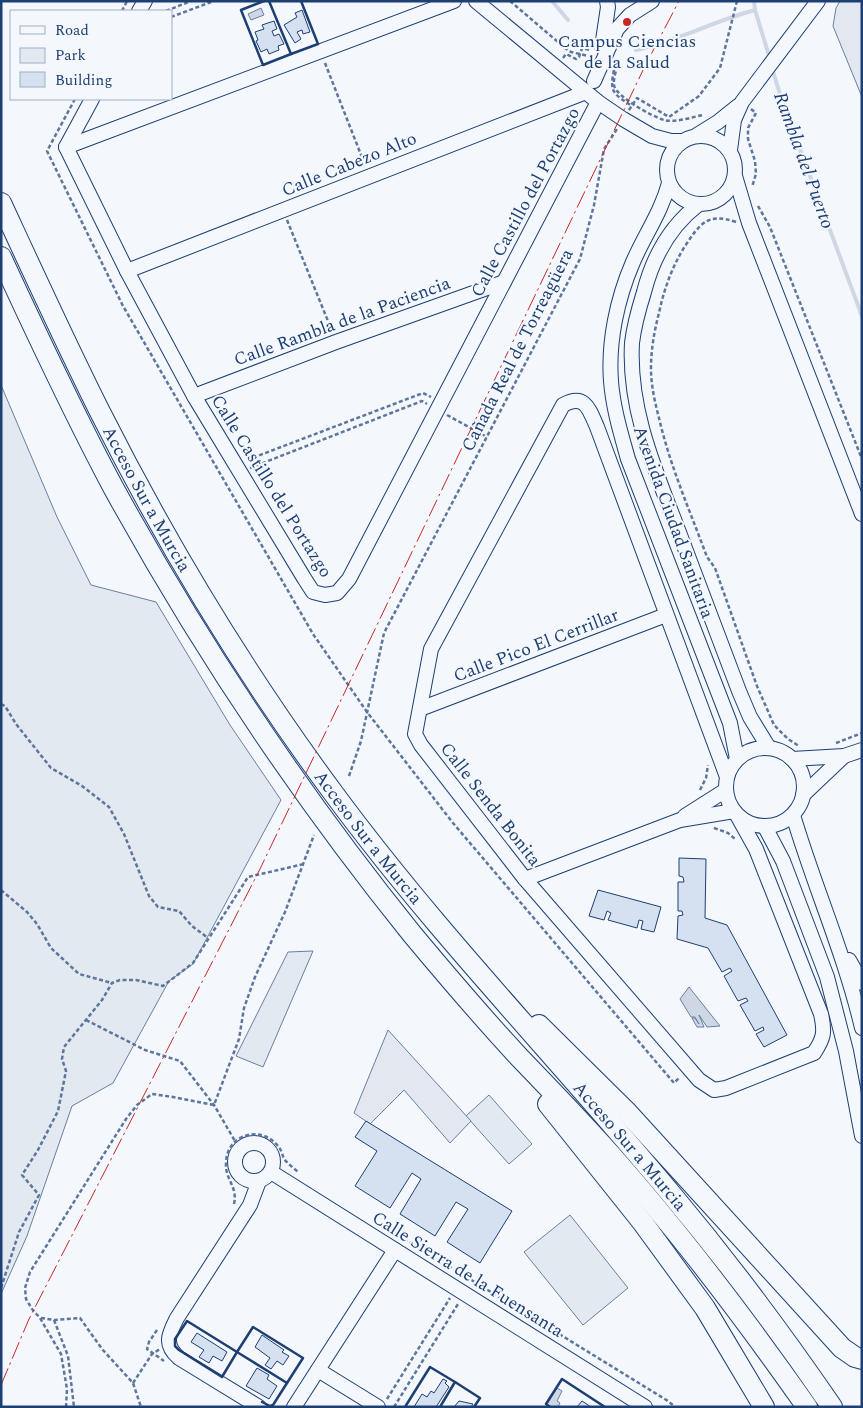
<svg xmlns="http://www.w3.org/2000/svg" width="863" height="1408" font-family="Spectral,serif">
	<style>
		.green { fill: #e3e9f0; stroke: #687fa3 }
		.parking { fill: #e3e8f0; stroke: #687fa3 }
		.water { fill: #cfd7e4; stroke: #687fa3 }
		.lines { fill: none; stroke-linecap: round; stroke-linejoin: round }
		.stream { stroke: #cfd7e4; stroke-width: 4 }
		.building { fill: #d5e0f0; stroke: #1d3f73 }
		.minor-casing { stroke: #1d3f73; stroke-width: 16 }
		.highway-casing { stroke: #1d3f73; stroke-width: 22 }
		.path { stroke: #5e769c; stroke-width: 2.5; stroke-dasharray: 4 2.5; stroke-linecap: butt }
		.minor { stroke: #f4f7fb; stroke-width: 14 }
		.highway { stroke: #f4f7fb; stroke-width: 20 }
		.wall { stroke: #1d3f73; stroke-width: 2.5 }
		.power { stroke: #c62828; stroke-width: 1; stroke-dasharray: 18 4 2.5 4; stroke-linecap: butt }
		.poi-dot { fill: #c62828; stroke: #f4f7fb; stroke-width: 2 }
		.labels { text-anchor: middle; stroke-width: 4; stroke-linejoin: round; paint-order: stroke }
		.poi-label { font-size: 18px; fill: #1d3f73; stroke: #f4f7fb }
		.street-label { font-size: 18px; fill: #1d3f73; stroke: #f4f7fb }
		.water-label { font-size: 19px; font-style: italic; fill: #1d3f73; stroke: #f4f7fb }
	</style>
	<rect width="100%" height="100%" fill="#f4f7fb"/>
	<g class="green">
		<polygon points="1,385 57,517 91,585 156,602 230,725 281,800 193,964 169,981 113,1083 72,1106 27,1236 1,1294"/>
		<polygon points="313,951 263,1067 236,1056 288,952"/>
		<polygon points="489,1095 532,1144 509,1164 466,1116"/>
		<polygon points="570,1215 628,1288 583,1325 524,1252"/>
	</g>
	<g class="parking">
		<polygon points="840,1 862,1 862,97 833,26 836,8"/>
		<polygon points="388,1030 471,1121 450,1143 404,1090 370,1124 354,1113"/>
	</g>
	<g class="water">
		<polygon points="261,8 264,15 251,20 248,14"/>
		<polygon points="689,987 720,1026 707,1027 699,1015 704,1027 697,1027 692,1018 695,1018 699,1024 695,1017 691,1017 680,999"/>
		<polygon points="557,1388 562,1391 557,1401 560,1403 558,1407 552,1407 547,1404"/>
	</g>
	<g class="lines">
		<g class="stream">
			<polyline points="552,1 568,20"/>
			<polyline points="754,1 755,10 770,59"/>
			<path d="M636 50C677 41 714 21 755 10"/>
			<polyline points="772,68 782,101 862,316"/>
		</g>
	</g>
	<g class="building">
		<polygon points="302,10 310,32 303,34 302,30 297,32 301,39 295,43 284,25 297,17 295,13"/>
		<polygon points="274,21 277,29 272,31 274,36 279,34 284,44 278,46 279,50 269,54 267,49 261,52 256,41 258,40 255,32 264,29 262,25"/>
		<polygon points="679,858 706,859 705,918 727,925 787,1035 764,1047 756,1034 764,1030 763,1027 755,1031 740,1005 748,1001 746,998 738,1001 724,976 732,971 730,968 722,972 708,948 677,939 678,916 683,915 682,911 678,911 678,882 684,882 683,877 679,876"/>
		<polygon points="598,890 661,907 654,932 641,929 643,921 639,920 637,928 608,920 611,913 607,911 604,920 589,916"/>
		<polygon points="366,1121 512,1211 480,1263 447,1242 468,1209 456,1202 435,1236 400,1214 421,1179 412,1173 390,1208 355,1186 377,1151 355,1137"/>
		<polygon points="197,1333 227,1352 222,1361 213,1356 209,1363 199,1357 204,1350 191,1342"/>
		<polygon points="262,1335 284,1350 282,1352 289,1356 283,1365 277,1361 271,1369 265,1365 270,1358 255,1347"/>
		<polygon points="257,1368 269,1375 267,1379 277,1386 269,1399 246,1386"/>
		<polygon points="443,1379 447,1381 445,1383 449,1387 436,1407 414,1407 422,1394 427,1397 431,1391 434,1393"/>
		<polygon points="459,1401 473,1404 471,1407 454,1407"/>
		<polygon points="582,1401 591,1407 577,1407"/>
	</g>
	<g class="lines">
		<g class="minor-casing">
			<g id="minor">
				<polyline points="476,1 598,102 623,119 652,136 671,141 682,141"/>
				<polyline points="139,11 145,1"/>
				<polyline points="602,47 608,7 607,1"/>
				<polyline points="594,81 617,29 630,15 652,1"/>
				<polyline points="92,99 66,147 127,271 194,396 304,578 313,592 325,595 337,593 349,579 598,102"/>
				<polyline points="697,135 718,122 738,106"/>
				<circle cx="701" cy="170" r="34"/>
				<polyline points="66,147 454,1"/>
				<polyline points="730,150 734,120 742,102 818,1"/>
				<polyline points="735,176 749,223 862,514"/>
				<path d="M669 183C661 213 645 234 633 262 617 299 608 342 611 381 613 408 621 434 628 459L730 723 737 759"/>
				<path d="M699 204C670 226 653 257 644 292 639 308 634 326 632 343 628 414 659 478 683 543 702 592 720 642 739 691L750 717 769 748"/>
				<polyline points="127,271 586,92"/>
				<polyline points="194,396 336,342 504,282"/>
				<polyline points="420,709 666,615"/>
				<circle cx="765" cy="787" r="39"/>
				<polyline points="792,759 844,756 862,750"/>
				<path d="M727 777 597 427C589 409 585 393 563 405L431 649 415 734 421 745 525 879 699 1080 714 1090 726 1088 814 1053C824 1038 825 1032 821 1014L756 849 737 815"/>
				<polyline points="803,795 844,756"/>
				<path d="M793 815C814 886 845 955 862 1028"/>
				<polyline points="685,816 726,790"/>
				<polyline points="765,827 783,861 827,977 846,1051 862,1136"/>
				<polyline points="525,879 680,820 734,811"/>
				<polyline points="849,960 862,983"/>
				<circle cx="254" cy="1162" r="19"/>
				<polyline points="271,1172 645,1407"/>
				<path d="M259 1181 250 1205 177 1318C169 1334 163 1344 179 1358L259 1407"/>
				<polyline points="318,1370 378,1407"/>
				<polyline points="294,1407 395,1250"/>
			</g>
		</g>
		<g class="highway-casing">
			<g id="highway">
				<path id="s1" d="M1 203C33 272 65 342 99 410 166 543 245 674 334 794 438 935 560 1060 672 1195 729 1263 782 1334 832 1407"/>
				<path d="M1 257C37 335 73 412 113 487 199 644 299 794 412 934 447 976 482 1017 519 1057 547 1086 575 1115 602 1145 676 1227 743 1316 807 1407"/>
				<polyline points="539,1025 626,1111 842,1348 855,1357 862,1359"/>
				<polyline points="548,1104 643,1223 705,1308 764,1407"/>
			</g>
		</g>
		<g class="path">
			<polyline points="510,1 565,48 571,52 593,57"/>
			<polyline points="122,11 127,1"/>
			<polyline points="166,11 191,1"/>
			<polyline points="171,17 214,1"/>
			<polyline points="563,58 566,54 576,59 579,57 582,48 590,50"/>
			<path d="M615 61 618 62C617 69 613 78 614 85 615 96 653 117 664 120 676 123 692 117 703 115"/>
			<polyline points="325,63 365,165"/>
			<path d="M614 70C609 93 614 94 632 106"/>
			<polyline points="75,99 47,151 123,306 313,634 367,712 453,823 674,1083 680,1077"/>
			<polyline points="751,109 756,113 748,128 748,139 755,161 756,174 752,187"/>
			<polyline points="629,110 637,98 669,117 699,96 720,68 737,1"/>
			<polyline points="758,206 770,227 862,459"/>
			<polyline points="287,220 332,331"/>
			<path d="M736 222C707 212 700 224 685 246 672 267 664 289 659 313 654 332 651 350 651 369 651 385 655 403 659 418 670 466 690 511 707 557L715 568 757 686 774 725 788 739 799 746"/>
			<polyline points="447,415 487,437"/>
			<polyline points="247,460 423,393 431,397"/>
			<polyline points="250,468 422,401 427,404"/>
			<polyline points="1,704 5,706 16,724 51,768 82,786 109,807 124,834 149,896 158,907 179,911 192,926 208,938"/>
			<polyline points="836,743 862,733"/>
			<polyline points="349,776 361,741 384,633 580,259 594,205 604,149 617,129"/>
			<polyline points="700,790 706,778 708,765"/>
			<polyline points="714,828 728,833 735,839"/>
			<polyline points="1,890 27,912 37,924 51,948 79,974 112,983"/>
			<polyline points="86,1020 145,1050 180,1061 214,1105 235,1141"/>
			<path d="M234 1204C238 1186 225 1180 226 1163 226 1153 231 1143 240 1138 254 1131 268 1134 278 1146 282 1150 282 1156 285 1160 289 1165 295 1169 299 1173"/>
			<polyline points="382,1225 668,1401 675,1407"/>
			<polyline points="1,1288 19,1232 39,1195 22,1175 38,1150 58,1111 66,1071 62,1059 64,1047 102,1000 112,983 120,980 136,980 163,986 193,963 248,877 304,864"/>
			<polyline points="41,1318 54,1320 80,1318 102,1349 133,1383 141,1407"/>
			<polyline points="54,1320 68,1356 74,1407"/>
			<polyline points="157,1330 149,1342 147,1349 164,1361"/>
			<polyline points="133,1383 152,1354 160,1349"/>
			<polyline points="387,1399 450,1298"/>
			<polyline points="66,1407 67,1389 61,1354 40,1318 32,1309 26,1299 25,1288 30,1272 126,1119 137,1105 152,1094 173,1097 214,1105 239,1039 244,1008 255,977 285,912 314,835"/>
			<polyline points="394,1407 458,1304"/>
		</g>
		<use href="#minor" class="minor"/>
		<use href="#highway" class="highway"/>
		<g class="wall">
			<polyline points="264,1 241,10 263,65 291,54"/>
			<polyline points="269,1 291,54 318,44 301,1"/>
			<polygon points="187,1321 237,1352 222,1377 179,1350 175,1346 175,1339"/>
			<polygon points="253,1327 303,1358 287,1383 237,1352"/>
			<polyline points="455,1382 480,1398 474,1407"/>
			<polyline points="262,1402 270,1406 273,1405 287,1383"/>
			<polyline points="405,1407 430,1367 455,1382 440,1407"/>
			<polyline points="550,1407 546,1404 562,1379 605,1407"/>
		</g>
		<polyline class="power" points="1,1385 29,1319 260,869 645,66 679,1"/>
	</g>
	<circle class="poi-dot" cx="627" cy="22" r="5"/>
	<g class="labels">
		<g class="poi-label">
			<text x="627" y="47">Campus Ciencias<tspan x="627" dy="21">de la Salud</tspan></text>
		</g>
		<g class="street-label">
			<text transform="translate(349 164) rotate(-22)" y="6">Calle Cabezo Alto</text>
			<text transform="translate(525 202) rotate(-62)" y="6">Calle Castillo del Portazgo</text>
			<text transform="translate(342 321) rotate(-20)" y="6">Calle Rambla de la Paciencia</text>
			<text transform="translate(517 350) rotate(-63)" y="6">Cañada Real de Torreagüera</text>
			<text transform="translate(272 486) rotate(58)" y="6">Calle Castillo del Portazgo</text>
			<text dy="6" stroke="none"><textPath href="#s1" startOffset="330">Acceso Sur a Murcia</textPath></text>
			<text transform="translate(674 522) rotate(70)" y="6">Avenida Ciudad Sanitaria</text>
			<text transform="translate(536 645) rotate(-21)" y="6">Calle Pico El Cerrillar</text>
			<text transform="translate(491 804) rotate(52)" y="6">Calle Senda Bonita</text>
			<text dy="6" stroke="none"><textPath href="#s1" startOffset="735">Acceso Sur a Murcia</textPath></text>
			<text dy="6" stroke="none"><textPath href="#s1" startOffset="1140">Acceso Sur a Murcia</textPath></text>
			<text transform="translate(468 1274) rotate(32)" y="6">Calle Sierra de la Fuensanta</text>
		</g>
		<g class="water-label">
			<text transform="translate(805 160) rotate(70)" y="7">Rambla del Puerto</text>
		</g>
	</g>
	<rect width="863" height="1408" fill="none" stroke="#1d3f73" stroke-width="5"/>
	<rect x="10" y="10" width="162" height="90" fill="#f4f7fb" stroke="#9eadc5"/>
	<rect x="20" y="26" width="25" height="8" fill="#f4f7fb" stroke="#9eadc5"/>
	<text x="55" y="35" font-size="15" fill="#1d3f73">Road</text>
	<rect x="20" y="48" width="25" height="15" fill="#e3e9f0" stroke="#9eadc5"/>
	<text x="55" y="60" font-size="15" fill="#1d3f73">Park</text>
	<rect x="20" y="72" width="25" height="15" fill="#d5e0f0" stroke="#9eadc5"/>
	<text x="55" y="85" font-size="15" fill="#1d3f73">Building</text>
</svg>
